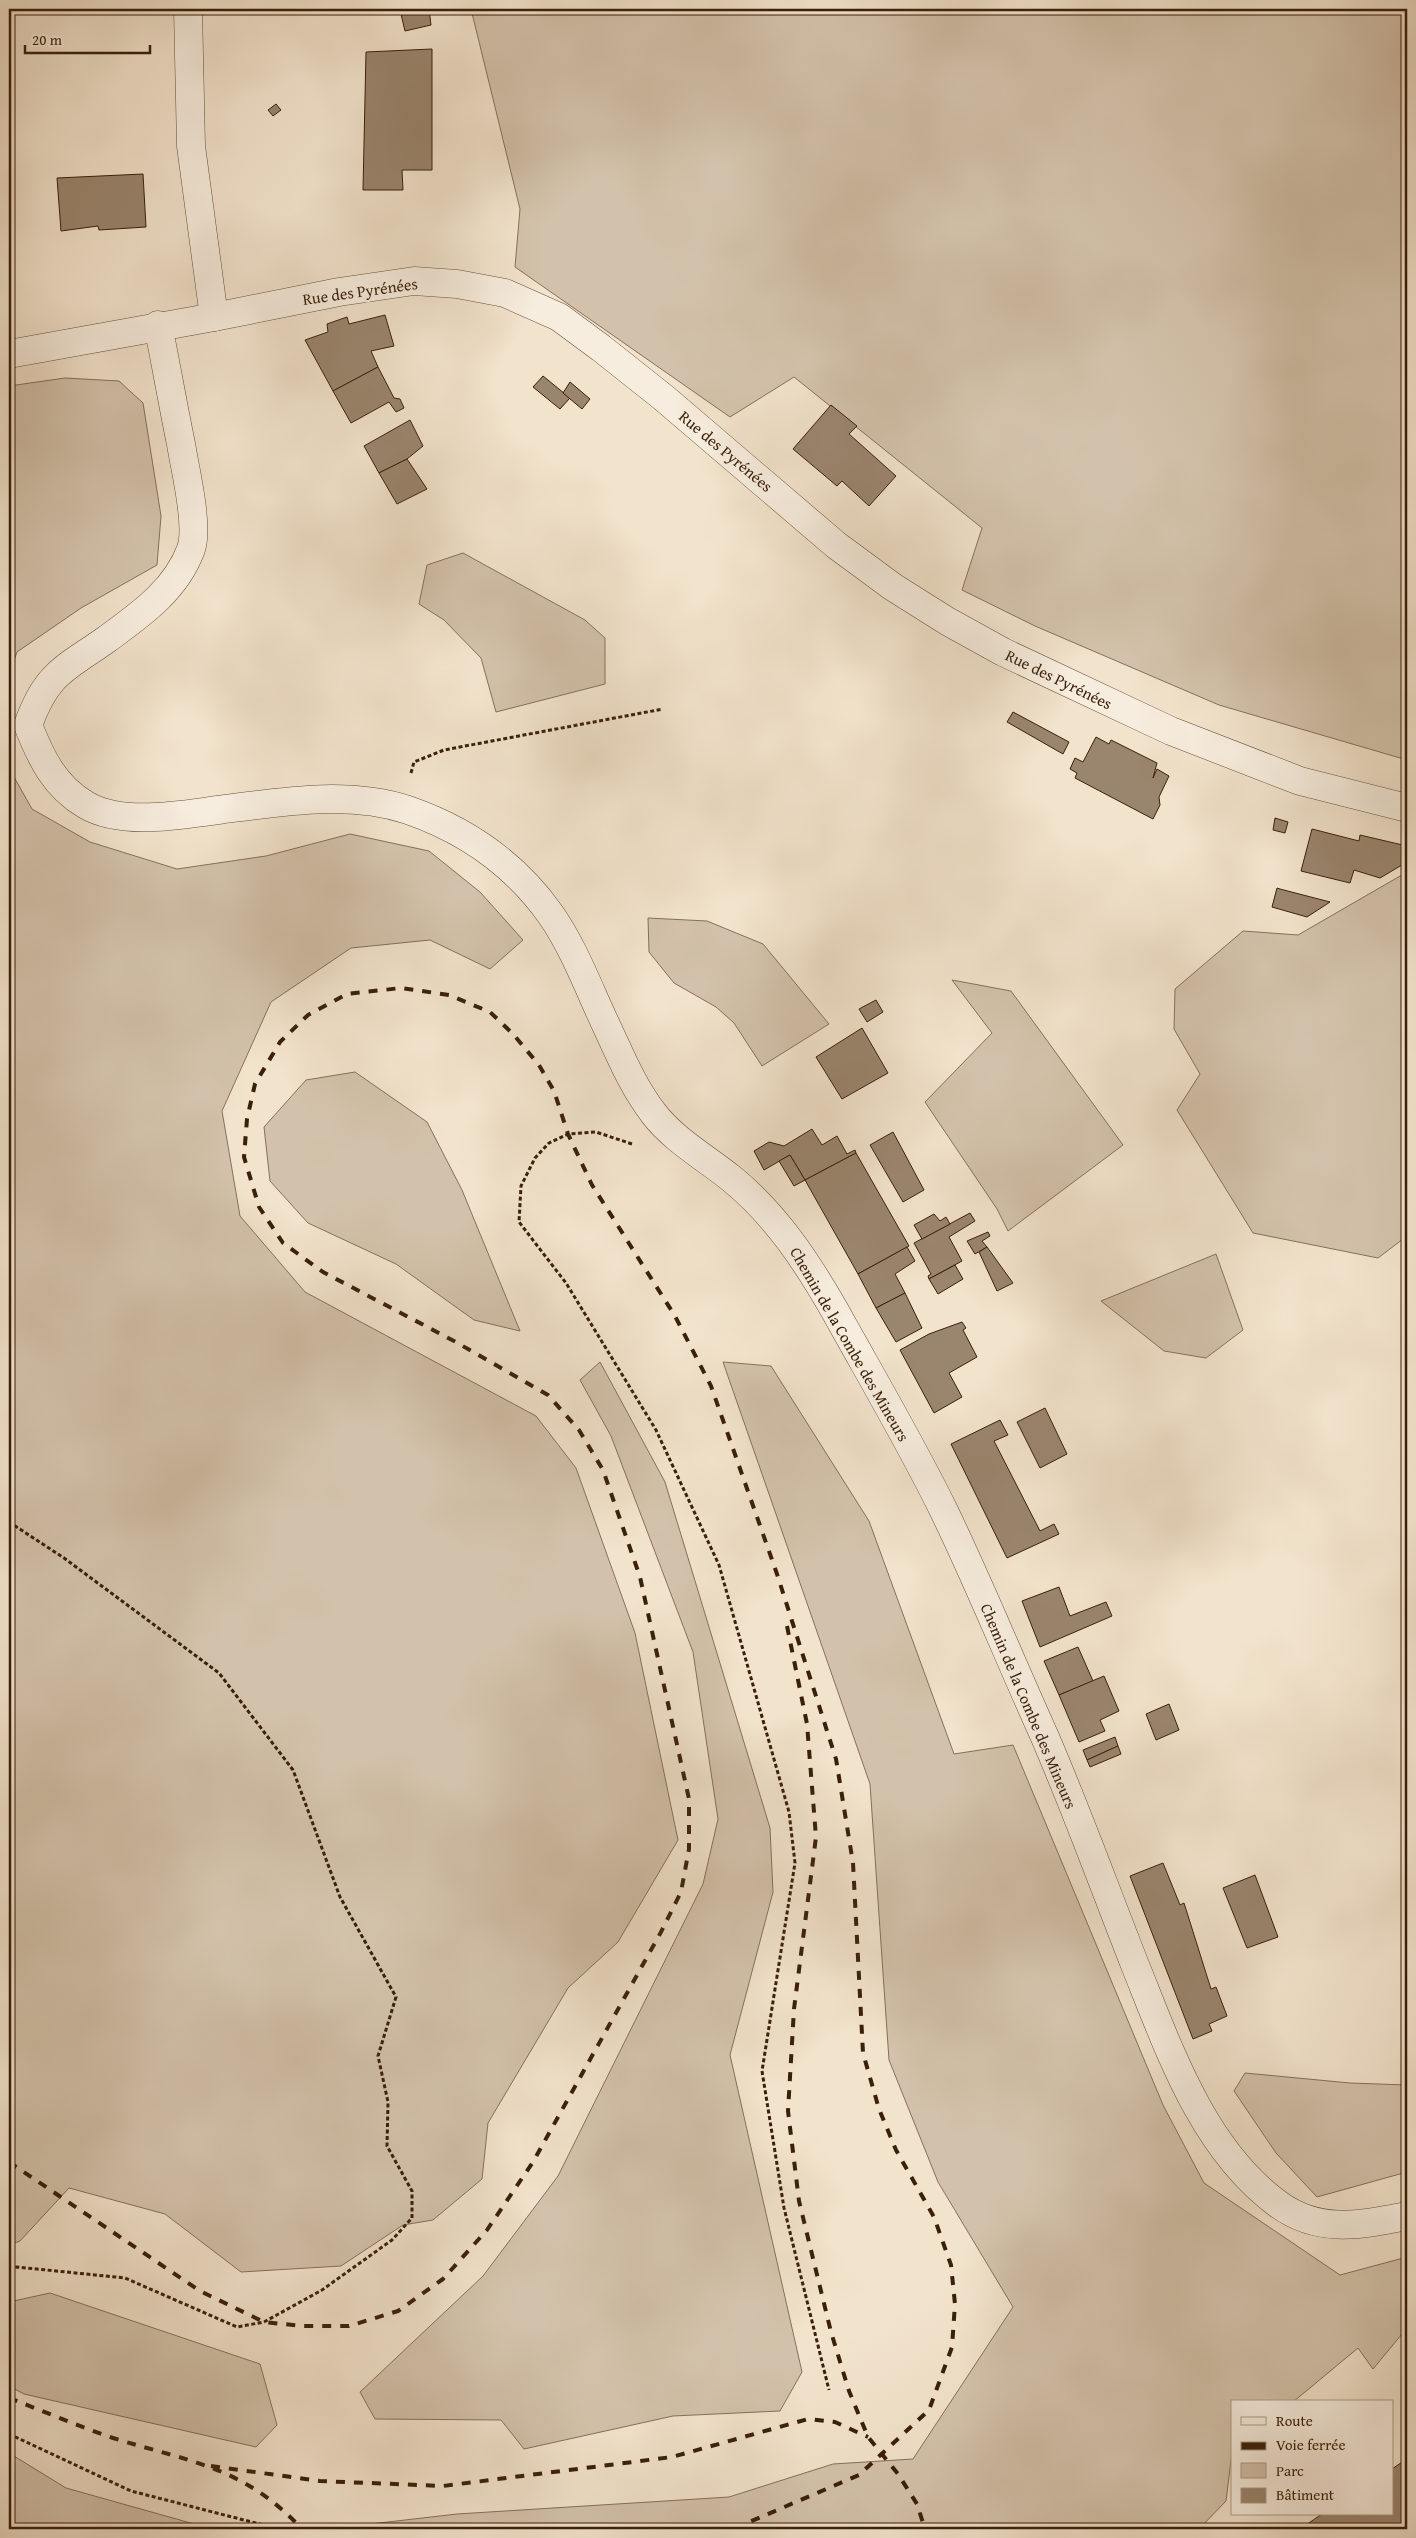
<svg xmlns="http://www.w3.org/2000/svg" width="1416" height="2538" font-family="'Gentium Book Plus',serif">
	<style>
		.green { fill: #d3c2ab; stroke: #86705a }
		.building { fill: #9a856e; stroke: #3a1f09 }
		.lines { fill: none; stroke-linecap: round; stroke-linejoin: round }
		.street-casing { stroke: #68503a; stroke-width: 29 }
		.path { stroke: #3a1f09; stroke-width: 3; stroke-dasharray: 4 2.5; stroke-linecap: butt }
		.street { stroke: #f7edde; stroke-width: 28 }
		.rail { stroke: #3a1f09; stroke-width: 4; stroke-dasharray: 9 9; stroke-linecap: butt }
		.labels { text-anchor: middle; stroke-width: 5; stroke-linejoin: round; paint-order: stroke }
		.street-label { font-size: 16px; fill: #3a1f09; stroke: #f7edde }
	</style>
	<rect width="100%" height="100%" fill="#f2e3cc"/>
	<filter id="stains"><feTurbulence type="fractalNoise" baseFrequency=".004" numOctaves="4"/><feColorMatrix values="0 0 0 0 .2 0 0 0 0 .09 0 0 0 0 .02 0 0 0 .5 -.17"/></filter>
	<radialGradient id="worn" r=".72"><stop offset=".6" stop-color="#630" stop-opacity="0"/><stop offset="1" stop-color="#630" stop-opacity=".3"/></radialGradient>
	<g class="green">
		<polygon points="471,9 1407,9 1407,760 1219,705 1035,626 962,590 982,528 794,377 730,417 515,267 520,209"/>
		<polygon points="65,378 119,381 143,403 161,516 157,565 81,608 17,652 9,675 9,386"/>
		<polygon points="463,553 585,620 605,638 605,684 496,712 481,658 444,620 419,604 427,565"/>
		<polygon points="9,768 32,809 90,842 177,869 266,856 350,834 429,851 480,892 523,940 490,969 430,940 351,948 271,1002 222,1111 240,1216 305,1292 536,1416 576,1468 635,1633 678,1840 618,1942 568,1988 488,2123 482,2179 433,2220 403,2225 341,2266 241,2272 165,2214 69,2188 20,2241 9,2245"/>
		<polygon points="1407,872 1407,1236 1378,1258 1253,1233 1177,1110 1200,1074 1174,1029 1175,989 1243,931 1298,935"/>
		<polygon points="648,918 707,921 763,944 829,1024 762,1066 734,1023 716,1007 674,983 649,952"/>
		<polygon points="952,980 1011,991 1123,1145 1008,1231 997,1209 925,1102 992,1033"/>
		<polygon points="355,1072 427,1122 462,1190 520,1331 474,1320 396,1264 308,1223 270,1181 264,1127 306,1080"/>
		<polygon points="1216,1254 1243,1330 1206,1358 1164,1351 1101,1301"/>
		<polygon points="600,1362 665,1482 770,1828 773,1892 730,2055 802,2372 780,2411 673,2416 524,2449 501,2420 375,2419 360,2392 483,2276 558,2176 703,1884 718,1819 693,1652 611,1436 580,1380"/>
		<polygon points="723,1362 771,1366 869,1521 954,1754 1013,1745 1163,2105 1204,2183 1340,2275 1407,2257 1407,2328 1373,2369 1358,2348 1293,2402 1232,2402 1232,2452 1226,2501 1199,2529 327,2529 457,2514 729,2497 833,2464 913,2459 1013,2307 938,2182 889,2060 870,1784"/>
		<polygon points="1245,2073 1350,2083 1407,2085 1407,2172 1317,2197 1276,2153 1234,2091"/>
		<polygon points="50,2293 260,2364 277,2425 256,2447 24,2394 9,2386 9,2302"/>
		<polygon points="9,2453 66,2488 212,2529 9,2529"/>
	</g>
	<g class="building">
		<polygon points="401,9 429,9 431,25 405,31 400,10"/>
		<polygon points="432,49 432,170 402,170 403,190 363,190 366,52"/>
		<polygon points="276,104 281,110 273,116 268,110"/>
		<polygon points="143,174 146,227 99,230 98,226 61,231 57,178"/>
		<polygon points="385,315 394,346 371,351 378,367 333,391 305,340 328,332 327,324 347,317 349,324"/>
		<polygon points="378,367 394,398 400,399 404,408 396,412 389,402 351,423 333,391"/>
		<polygon points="543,376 570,398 560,409 533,387"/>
		<polygon points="570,382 590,399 582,409 563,393"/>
		<polygon points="831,405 857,426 849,434 896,476 869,506 842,481 837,486 793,449"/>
		<polygon points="410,420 423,446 407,459 379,473 364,446"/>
		<polygon points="407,459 427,489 397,504 379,473"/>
		<polygon points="1013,712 1069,742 1063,754 1007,722"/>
		<polygon points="1096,737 1109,744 1111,740 1157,763 1153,778 1157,769 1169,776 1159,797 1160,805 1153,819 1075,778 1077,773 1070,769 1075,758 1083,762"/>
		<polygon points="1275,818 1288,822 1285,833 1273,830"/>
		<polygon points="1312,829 1359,841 1360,835 1407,846 1407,862 1380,878 1354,870 1350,883 1301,871"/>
		<polygon points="1277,888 1280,889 1330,902 1307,917 1272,907"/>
		<polygon points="876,1000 883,1012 867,1022 859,1009"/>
		<polygon points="862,1028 888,1073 842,1099 816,1057"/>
		<polygon points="812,1129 822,1145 837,1136 847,1154 855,1150 856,1153 805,1180 790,1155 764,1170 754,1151 769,1142 784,1146"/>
		<polygon points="893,1132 924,1190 903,1202 870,1145"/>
		<polygon points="856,1153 909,1246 858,1274 805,1180"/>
		<polygon points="790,1155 805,1180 794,1186 779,1161"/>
		<polygon points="970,1213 975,1221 949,1237 962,1261 929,1279 928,1276 931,1274 914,1243"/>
		<polygon points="934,1214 940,1221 946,1217 950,1224 922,1239 914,1225"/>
		<polygon points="988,1232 990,1236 982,1241 987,1247 975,1254 967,1241"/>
		<polygon points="907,1247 915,1261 895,1274 905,1293 876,1308 858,1274"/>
		<polygon points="987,1247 1013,1283 997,1291 979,1252"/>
		<polygon points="955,1265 963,1279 938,1294 929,1279"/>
		<polygon points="905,1293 922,1328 896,1342 876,1308"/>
		<polygon points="962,1322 966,1328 963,1330 977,1357 949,1373 962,1397 934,1413 900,1350 929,1334"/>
		<polygon points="1045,1408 1067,1454 1040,1468 1017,1422"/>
		<polygon points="1000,1420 1008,1435 994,1441 1040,1531 1054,1524 1059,1534 1007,1558 951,1444"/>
		<polygon points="1059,1587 1070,1616 1106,1602 1112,1616 1040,1647 1022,1601"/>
		<polygon points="1078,1647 1093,1681 1059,1695 1044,1661"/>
		<polygon points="1104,1676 1119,1711 1100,1720 1105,1731 1079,1742 1059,1695"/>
		<polygon points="1169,1704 1179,1730 1156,1740 1146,1714"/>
		<polygon points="1115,1737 1118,1746 1087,1760 1083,1750"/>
		<polygon points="1118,1746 1121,1754 1090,1767 1087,1760"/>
		<polygon points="1163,1863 1180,1905 1184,1903 1211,1989 1216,1987 1227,2016 1209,2024 1212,2031 1193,2039 1130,1876"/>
		<polygon points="1255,1875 1278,1937 1247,1948 1223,1888"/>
		<polygon points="1405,2460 1407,2463 1407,2527 1403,2529 1300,2529 1322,2514 1392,2514 1392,2469"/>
	</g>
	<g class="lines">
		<g class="street-casing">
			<g id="street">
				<polyline points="188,9 191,146 214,317"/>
				<path d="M158 325C166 365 173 405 181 444 185 469 199 526 191 549 176 590 141 614 107 639 65 669 47 672 28 725 41 758 54 786 86 805 122 826 179 815 218 810 280 802 348 790 408 810 466 830 515 864 551 915 574 948 589 989 606 1025 621 1057 633 1087 654 1114 674 1140 706 1158 732 1179 776 1215 807 1262 835 1311 871 1376 910 1442 943 1509 979 1583 1010 1660 1044 1735 1077 1811 1105 1889 1135 1965 1169 2049 1202 2148 1278 2204 1319 2234 1360 2225 1407 2216"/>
				<polyline points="9,354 214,317 339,292 414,281 457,284 505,293 559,317 601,348 664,398 836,545 893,587 947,621 1003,652 1171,731 1300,781 1407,808"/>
			</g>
		</g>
		<g class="path">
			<polyline points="411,773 414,762 444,750 663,709"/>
			<polyline points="632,1144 596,1132 568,1134 549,1143 535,1158 521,1186 519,1222 566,1283 656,1430 719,1565 789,1812 795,1863 762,2071 784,2208 829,2390"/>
			<polyline points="9,1522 64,1558 219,1673 293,1770 340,1897 396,1997 378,2056 388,2102 387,2146 412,2191 412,2218 392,2240 322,2290 264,2322 237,2327 125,2278 17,2267 9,2269"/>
			<polyline points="9,2434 131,2491 279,2529"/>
		</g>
		<use href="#street" class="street"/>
		<g class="rail">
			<polyline points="787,1626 807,1724 816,1837 794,2009 788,2111 799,2201 831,2332 849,2391 868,2437 898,2474 917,2504 925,2529"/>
			<polyline points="9,2162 200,2291 264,2322 302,2326 349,2326 398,2311 443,2279 487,2230 533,2162 661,1932 681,1892 689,1849 689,1799 640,1577 603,1470 579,1430 548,1395 454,1341 323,1272 283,1243 259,1207 244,1157 247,1119 255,1084 280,1042 308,1015 347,994 401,988 449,995 490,1012 513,1034 539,1065 554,1091 568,1134 592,1185 675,1316 711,1386 777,1574 836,1759 853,1863 863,2053 879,2109 896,2150 934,2217 951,2265 955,2304 952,2347 929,2410 859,2475 733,2529"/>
			<path d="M9 2398C43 2411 78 2426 113 2438 190 2462 243 2466 302 2529"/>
			<polyline points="211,2466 320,2481 443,2486 672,2457 808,2419 835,2422 868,2437"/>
		</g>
	</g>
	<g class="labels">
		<g class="street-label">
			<text transform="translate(360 291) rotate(-8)" y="6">Rue des Pyrénées</text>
			<text transform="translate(726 451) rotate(40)" y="6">Rue des Pyrénées</text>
			<text transform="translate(1059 679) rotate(26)" y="6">Rue des Pyrénées</text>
			<text transform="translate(850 1344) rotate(60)" y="6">Chemin de la Combe des Mineurs</text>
			<text transform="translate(1029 1706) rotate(67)" y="6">Chemin de la Combe des Mineurs</text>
		</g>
	</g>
	<rect width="1416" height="2538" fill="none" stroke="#f2e3cc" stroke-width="30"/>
	<rect x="10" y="10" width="1396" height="2518" fill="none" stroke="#3a1f09" stroke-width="2.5"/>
	<rect x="15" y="15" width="1386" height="2508" fill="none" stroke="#3a1f09"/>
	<rect x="1231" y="2400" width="162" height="115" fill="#f7edde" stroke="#ab9b89"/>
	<rect x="1241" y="2417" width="25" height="8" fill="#f7edde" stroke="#ab9b89"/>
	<text x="1276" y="2426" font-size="15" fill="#3a1f09">Route</text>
	<rect x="1241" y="2442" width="25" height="8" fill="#3a1f09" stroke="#ab9b89"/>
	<text x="1276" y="2450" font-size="15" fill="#3a1f09">Voie ferrée</text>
	<rect x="1241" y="2463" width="25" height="15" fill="#d3c2ab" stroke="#ab9b89"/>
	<text x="1276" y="2476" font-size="15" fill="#3a1f09">Parc</text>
	<rect x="1241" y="2488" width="25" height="15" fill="#9a856e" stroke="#ab9b89"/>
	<text x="1276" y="2500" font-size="15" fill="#3a1f09">Bâtiment</text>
	<path d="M25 45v8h125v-8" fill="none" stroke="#3a1f09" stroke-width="2.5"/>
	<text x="32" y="45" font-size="15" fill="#3a1f09" stroke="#f7edde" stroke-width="4" paint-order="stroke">20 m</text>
	<rect width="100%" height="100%" filter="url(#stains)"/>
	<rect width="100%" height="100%" fill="url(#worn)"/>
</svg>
